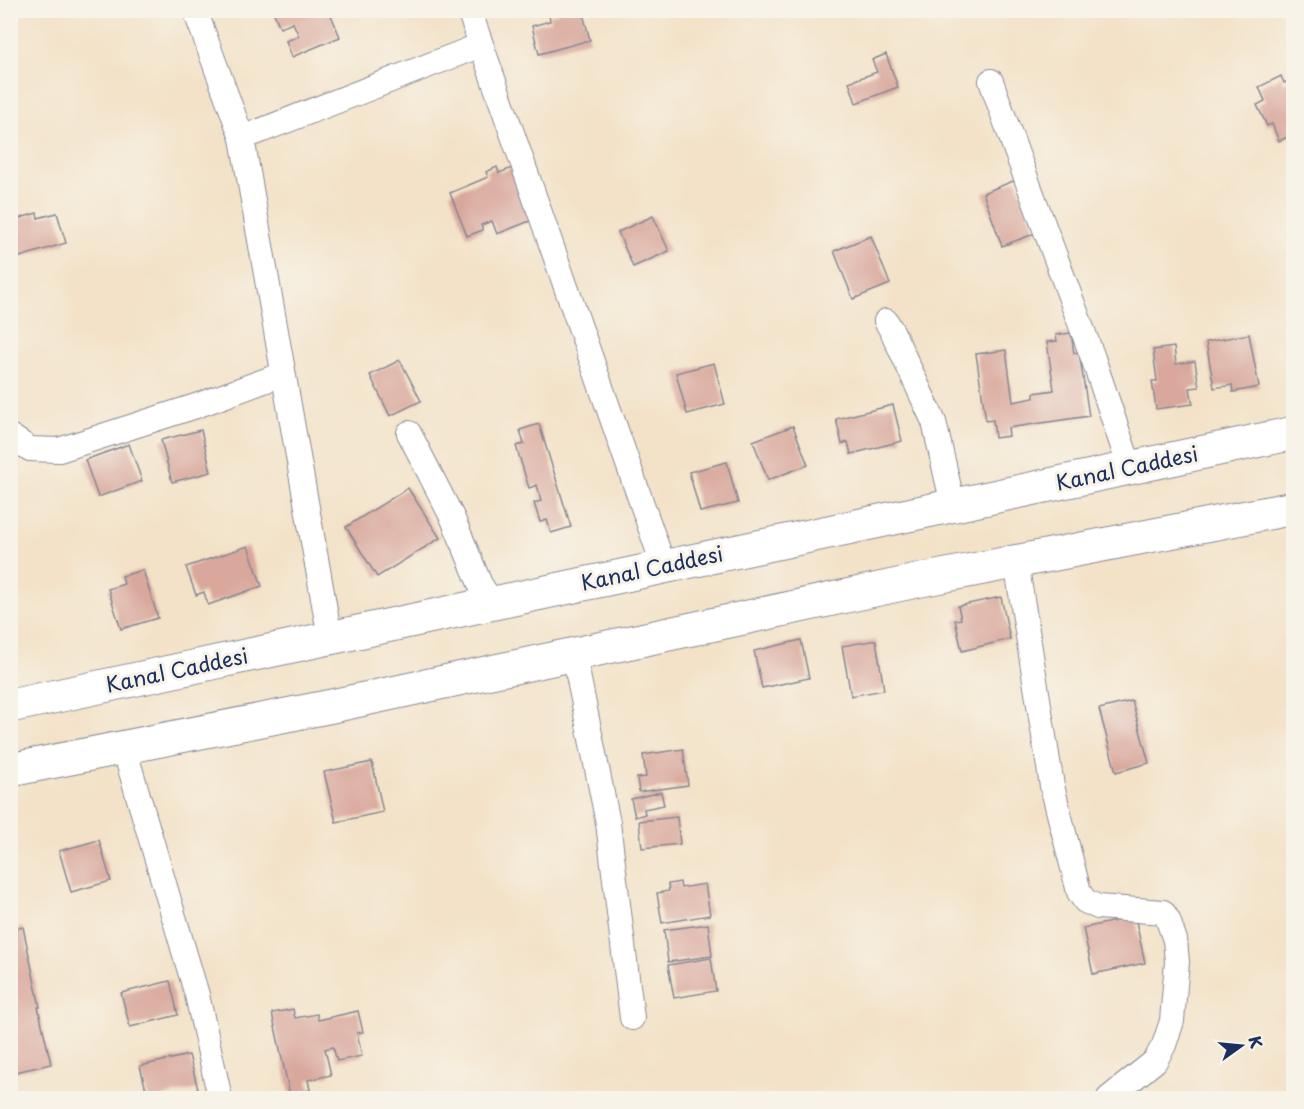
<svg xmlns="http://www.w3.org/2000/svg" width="1304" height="1109" font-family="'Playpen Sans',sans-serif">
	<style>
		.building { fill: #d9a79c }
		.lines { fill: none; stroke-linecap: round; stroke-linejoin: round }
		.minor-casing { stroke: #878893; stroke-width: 26 }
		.secondary-casing { stroke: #878893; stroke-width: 35 }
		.minor { stroke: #fff; stroke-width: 24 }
		.secondary { stroke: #fff; stroke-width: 33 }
		.labels { text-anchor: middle; stroke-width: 6; stroke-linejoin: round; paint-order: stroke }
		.street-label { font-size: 21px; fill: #1b2f5e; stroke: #f7f3e8 }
	</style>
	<rect width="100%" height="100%" fill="#f7f3e8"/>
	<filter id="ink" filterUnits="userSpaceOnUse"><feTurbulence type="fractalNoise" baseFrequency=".0167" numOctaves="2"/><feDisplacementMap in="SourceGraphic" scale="12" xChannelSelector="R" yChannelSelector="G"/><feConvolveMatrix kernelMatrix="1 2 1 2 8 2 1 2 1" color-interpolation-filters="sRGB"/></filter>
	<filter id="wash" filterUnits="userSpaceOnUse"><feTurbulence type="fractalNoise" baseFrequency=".008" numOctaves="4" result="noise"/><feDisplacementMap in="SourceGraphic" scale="24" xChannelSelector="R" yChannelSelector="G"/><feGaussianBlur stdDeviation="1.35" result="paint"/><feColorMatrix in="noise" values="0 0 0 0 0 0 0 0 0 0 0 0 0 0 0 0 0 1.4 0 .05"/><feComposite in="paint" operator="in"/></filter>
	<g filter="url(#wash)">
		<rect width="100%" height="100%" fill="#f3e2c8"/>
		<g id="blocks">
			<g class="building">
				<polygon points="279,10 329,10 340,37 292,57 286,41 299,36 293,23 280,28 274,13"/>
				<polygon points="558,10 582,10 590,40 539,54 532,26 550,21 549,15 558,13"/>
				<polygon points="886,54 898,87 856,103 849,82 877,72 872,60"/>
				<polygon points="1281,76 1284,83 1294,78 1294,134 1279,141 1272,124 1267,126 1257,105 1265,101 1259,87"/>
				<polygon points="497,167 499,173 515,167 535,219 497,234 492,221 481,225 483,230 467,236 450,193 488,177 486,172"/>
				<polygon points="1016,180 1036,233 1002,246 983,193"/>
				<polygon points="37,213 38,218 57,213 66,243 10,260 10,221"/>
				<polygon points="653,216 669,251 633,267 618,232"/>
				<polygon points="871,236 890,284 853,299 834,251"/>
				<polygon points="1071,333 1074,353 1079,352 1089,416 1008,428 1009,436 995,438 993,420 986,421 976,354 1006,350 1013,402 1034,398 1034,393 1054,390 1047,342 1057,341 1056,335"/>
				<polygon points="1249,334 1259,387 1233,392 1232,385 1214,388 1206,342"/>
				<polygon points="1174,347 1176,364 1195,361 1199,387 1190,388 1193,404 1156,409 1152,381 1157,381 1153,350"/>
				<polygon points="400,360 421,401 390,416 370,375"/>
				<polygon points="714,363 725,404 687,414 676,373"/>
				<polygon points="893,405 902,441 851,454 848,442 842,444 836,419"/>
				<polygon points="539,424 571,527 551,533 547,520 540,522 534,503 541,501 537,485 529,488 516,446 524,444 520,430"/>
				<polygon points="793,426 808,465 768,480 753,441"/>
				<polygon points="201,430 211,472 172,482 161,440"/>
				<polygon points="129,444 142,481 98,497 85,460"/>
				<polygon points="727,462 738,503 700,512 689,472"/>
				<polygon points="10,467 16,481 10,484"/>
				<polygon points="408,488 440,538 377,577 346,527"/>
				<polygon points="248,546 262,586 208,605 204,592 196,595 186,567"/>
				<polygon points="143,570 158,618 121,629 108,589 124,584 122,576"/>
				<polygon points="1001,597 1010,639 962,651 955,620 961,619 958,606"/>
				<polygon points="801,640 809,678 762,688 754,651"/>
				<polygon points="876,640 884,690 851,696 842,646"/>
				<polygon points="1132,701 1149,763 1116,772 1099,709"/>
				<polygon points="683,749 688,785 639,792 637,778 646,777 643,755"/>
				<polygon points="372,762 383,812 336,822 324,772"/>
				<polygon points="661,792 664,805 644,809 645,814 635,817 631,799"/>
				<polygon points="677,817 680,844 642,848 639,821"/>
				<polygon points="99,840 111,881 71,892 59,851"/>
				<polygon points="680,882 681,888 705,884 710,915 662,923 657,893 669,891 668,884"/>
				<polygon points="1135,917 1145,963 1093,974 1083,928"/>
				<polygon points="708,924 712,956 668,962 664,930"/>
				<polygon points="23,927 40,1007 38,1007 51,1064 11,1073 10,930"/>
				<polygon points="711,958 716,991 674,998 668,965"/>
				<polygon points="170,981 178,1015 130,1027 121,993"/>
				<polygon points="293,1009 295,1018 317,1014 318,1020 358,1011 363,1032 357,1033 362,1056 337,1061 333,1047 325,1049 331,1075 308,1080 310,1090 290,1095 272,1013"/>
				<polygon points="189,1055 198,1089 157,1098 148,1098 140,1066"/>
			</g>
		</g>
	</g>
	<g filter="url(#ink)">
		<use href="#blocks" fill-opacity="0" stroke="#878893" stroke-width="1.5"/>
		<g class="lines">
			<g class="minor-casing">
				<g id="minor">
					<polyline points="195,10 242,138 330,638"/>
					<polyline points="469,10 664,567"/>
					<polyline points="991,81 1016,151 1093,358 1130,468"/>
					<polyline points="242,138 481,45"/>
					<polyline points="886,321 893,333 934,422 953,505"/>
					<polyline points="409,433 453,519 480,584 492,603"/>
					<polyline points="10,436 30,449 59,450 196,406 283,374"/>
					<polyline points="1016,562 1052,786 1079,892 1085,901 1098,907 1163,912 1168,920 1175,940 1177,962 1172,1021 1164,1045 1155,1061 1109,1098"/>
					<polyline points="574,655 608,823 632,1018"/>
					<polyline points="124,748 197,995 220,1098"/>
				</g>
			</g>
			<g class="secondary-casing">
				<g id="secondary">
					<polyline points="10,706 1294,433"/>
					<polyline points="10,770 332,706 921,580 1294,508"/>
				</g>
			</g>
			<use href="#minor" class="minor"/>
			<use href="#secondary" class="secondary"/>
		</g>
	</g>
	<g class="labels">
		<g class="street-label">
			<text transform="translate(1127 469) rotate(-12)" y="7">Kanal Caddesi</text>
			<text transform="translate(652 569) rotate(-12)" y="7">Kanal Caddesi</text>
			<text transform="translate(177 671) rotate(-12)" y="7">Kanal Caddesi</text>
		</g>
	</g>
	<rect width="1304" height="1109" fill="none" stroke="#f7f3e8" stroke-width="36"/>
	<g transform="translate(1241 1046) rotate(75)" stroke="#f7f3e8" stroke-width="4.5" paint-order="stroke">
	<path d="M0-4.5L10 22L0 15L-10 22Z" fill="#1b2f5e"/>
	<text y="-9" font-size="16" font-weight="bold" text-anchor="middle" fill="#1b2f5e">K</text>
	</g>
</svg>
